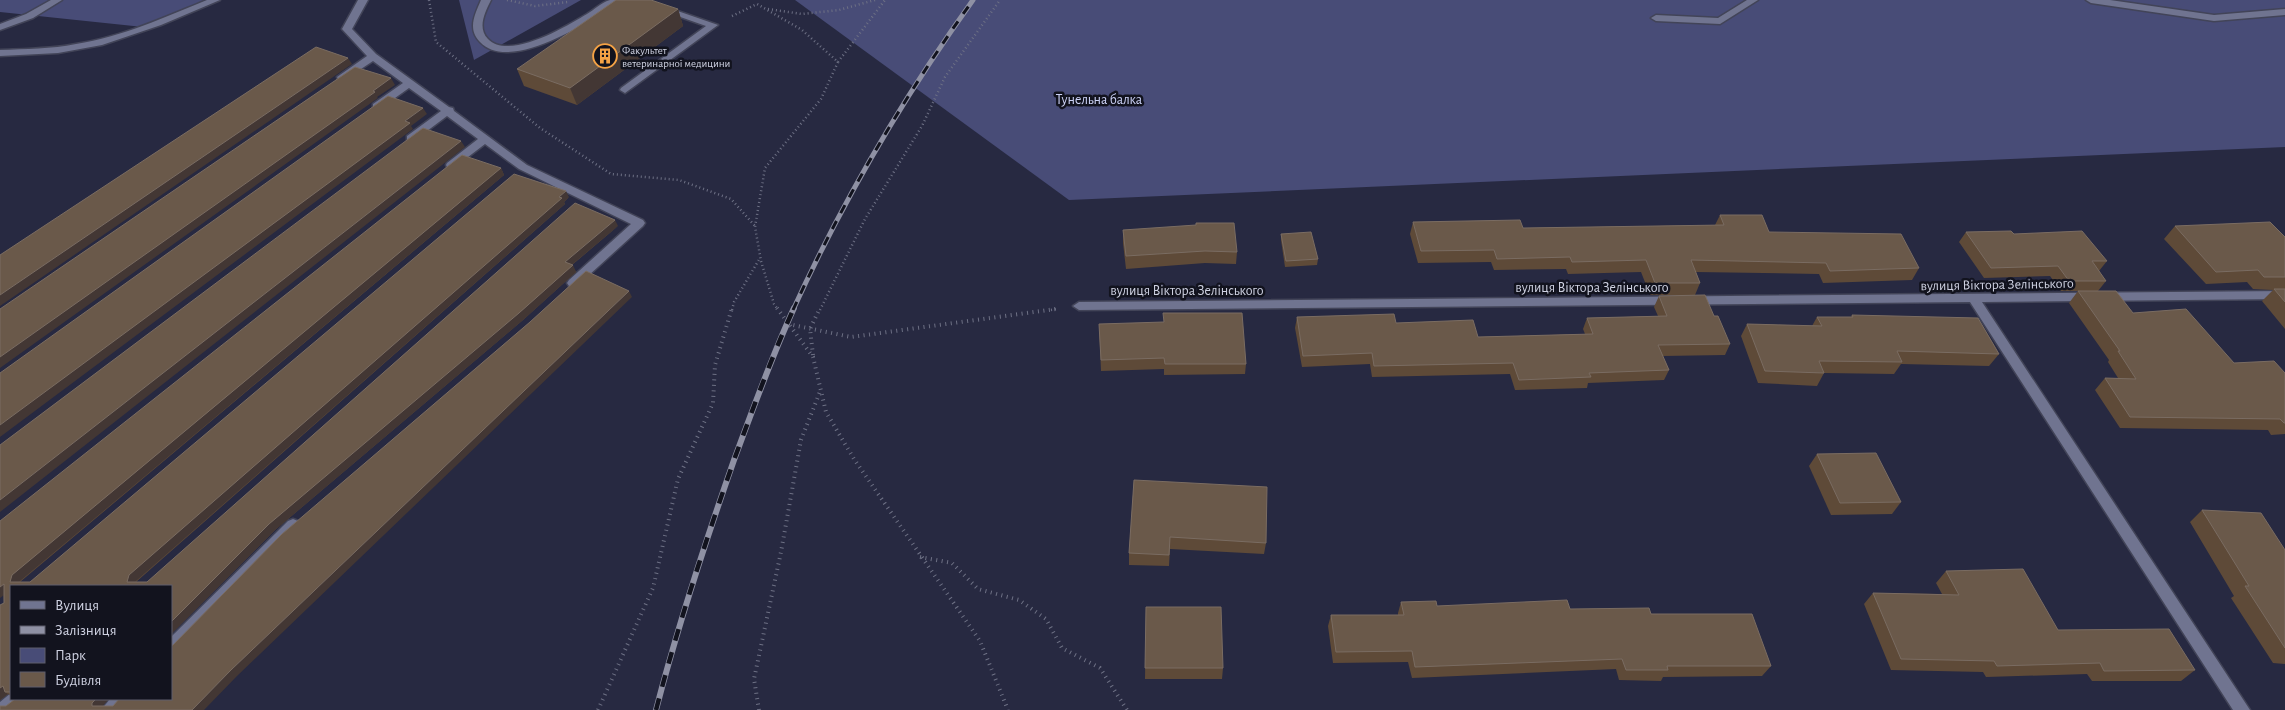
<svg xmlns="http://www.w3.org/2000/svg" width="2285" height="710" font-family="'Alegreya Sans',sans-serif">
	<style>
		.green { fill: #484c77 }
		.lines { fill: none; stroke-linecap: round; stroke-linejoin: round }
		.minor-casing { stroke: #424458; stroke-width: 3 }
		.path-far1 { stroke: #6e7185; stroke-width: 2.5; stroke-dasharray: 1 3; stroke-linecap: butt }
		.path { stroke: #6e7185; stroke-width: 4; stroke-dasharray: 1 4.5; stroke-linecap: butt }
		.minor { fill: #707490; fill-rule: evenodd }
		.rail-far1-casing { stroke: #8f91a4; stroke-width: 5 }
		.rail-casing { stroke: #8f91a4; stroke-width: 6 }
		.rail-far1 { stroke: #12131e; stroke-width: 3; stroke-dasharray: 9; stroke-linecap: butt }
		.rail { stroke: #12131e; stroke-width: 4.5; stroke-dasharray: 12; stroke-linecap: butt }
		.wall { fill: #5e4a38 }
		.shaded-wall { fill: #433734 }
		.building { fill: #6a594a; stroke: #7a6c62 }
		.labels { text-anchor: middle; stroke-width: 5; stroke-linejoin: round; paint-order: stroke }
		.far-poi-label { font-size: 11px; fill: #cfd2e2; stroke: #12131e; text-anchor: start }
		.park-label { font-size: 14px; fill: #cdd3f7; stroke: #12131e }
		.street-label { font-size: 14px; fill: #cfd2e2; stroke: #12131e }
	</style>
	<rect width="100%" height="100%" fill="#272941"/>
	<g class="green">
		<polygon points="0,0 217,0 143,27 0,12"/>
		<polygon points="459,0 581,0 474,60"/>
		<polygon points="795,0 2285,0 2285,147 1069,200"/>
	</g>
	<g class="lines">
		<g class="minor-casing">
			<g id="minor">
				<polygon points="51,0 62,0 33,18 0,30 0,24 26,14"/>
				<path d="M207 0H220L161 25 102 45 58 53 0 56V50C26 49 51 49 76 44 122 37 165 17 207 0Z"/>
				<polygon points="358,0 368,0 352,29 376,54 449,107 453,108 454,111 527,165 643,220 645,223 643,226 577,286 569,286 567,283 569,280 631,224 519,169 485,144 455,167 447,167 446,165 447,163 478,139 447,116 415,140 407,140 407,136 441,111 409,88 381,108 373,108 373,104 403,83 373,61 346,79 338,79 337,77 367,56 342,29"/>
				<path d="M481 0H491C485 12 477 28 488 39 509 61 567 26 587 14 594 10 602 2 610 0 613 0 618 0 622 0 615 7 604 12 596 17 571 32 506 70 480 42 467 29 475 14 481 0Z"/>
				<polygon points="632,0 646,0 718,25 625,93 620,90 621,88 706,26"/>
				<polygon points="1747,0 1758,0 1720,24 1656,21 1651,18 1656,15 1718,18"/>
				<polygon points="2086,0 2110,0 2214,15 2285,9 2285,15 2214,21 2091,3"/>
				<polygon points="2285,291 2285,299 1982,302 2250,710 2233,710 1970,302 1079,310 1073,306 1079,302"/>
				<polygon points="293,519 298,521 300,525 298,529 176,652 171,654 171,637 288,521"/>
				<polygon points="11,693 11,699 23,699 21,704 14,710 0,710 0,702"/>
				<polygon points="110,699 128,699 120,710 101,710"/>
			</g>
		</g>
		<g class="path-far1">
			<polyline points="429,0 436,42 540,128 611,174 679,180 731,199 755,226"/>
			<polyline points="507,0 535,6 568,2"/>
			<polyline points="768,9 802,14 839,10 875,0"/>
			<polyline points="732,16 757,4 802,30 838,62 821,99 765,168 755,227 761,261 774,304 778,310"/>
			<polyline points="838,62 885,0"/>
			<polyline points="732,310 734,302 760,258"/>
			<polyline points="820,310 865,219 922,126 945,77 1000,0"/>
			<polyline points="1051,310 1056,309"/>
		</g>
		<g class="path">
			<polyline points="777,308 813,357 826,412 854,459 980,641 1008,710"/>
			<polyline points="788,324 851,337 1056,309"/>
			<polyline points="813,355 810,329 820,308"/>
			<polyline points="920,557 952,563 978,589 1019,600 1046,619 1062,648 1100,668 1127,710"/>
			<polyline points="598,710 653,588 678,479 713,403 715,365 732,308"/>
			<polyline points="759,710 754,679 781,552 801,440 821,389"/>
		</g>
		<use href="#minor" class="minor"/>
		<g class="rail-far1-casing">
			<path id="rail-far1" d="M793 310C843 200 903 98 973 0"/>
		</g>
		<g class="rail-casing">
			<path id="rail" d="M656 710C678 625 705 543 734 460 753 409 771 358 794 308"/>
		</g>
		<use href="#rail-far1" class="rail-far1"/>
		<use href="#rail" class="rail"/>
	</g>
	<g class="wall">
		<polygon points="678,9 683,26 577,105 524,86 517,69"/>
		<polygon points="501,168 504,175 20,582 30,582 569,197 564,202 565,204 136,582 147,582 618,226 572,265 576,272 523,320 275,530 171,634 171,586 11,692 11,696 8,694 0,700 4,603 0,521"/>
		<polygon points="1720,215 1769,232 1919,268 1912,280 1823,283 1819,274 1696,272 1700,283 1695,295 1650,295 1641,272 1568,274 1566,269 1494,270 1491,262 1418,263 1410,234 1413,222 1523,228 1715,225"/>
		<polygon points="2175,226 2285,237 2285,329 2262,301 2273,290 2253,289 2247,282 2206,284 2164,239"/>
		<polygon points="1123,230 1237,252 1236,264 1205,263 1126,269 1123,243"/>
		<polygon points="1966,232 2014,234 2107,261 2099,271 2106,281 2098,291 2061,291 2050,276 1984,278 1959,242"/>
		<polygon points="1281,234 1318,259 1317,265 1285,267 1281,240"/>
		<polygon points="2078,291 2133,313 2234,363 2285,373 2285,434 2271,435 2268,430 2120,428 2095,390 2105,378 2118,378 2108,362 2109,360 2069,303"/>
		<polygon points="1659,296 1714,316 1730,344 1725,355 1663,356 1669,370 1664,380 1588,383 1587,388 1515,390 1510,374 1372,377 1370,364 1302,367 1295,328 1297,317 1396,323 1478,337 1585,334 1583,329 1587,318 1658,316 1654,307"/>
		<polygon points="1852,315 1999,354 1989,366 1901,364 1894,374 1824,373 1817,386 1758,383 1741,336 1747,324 1812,326 1817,317 1851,317"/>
		<polygon points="1099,324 1246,364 1245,374 1164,375 1164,369 1101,371"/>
		<polygon points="1817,454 1901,502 1892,514 1831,515 1809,466"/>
		<polygon points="1134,480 1266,543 1264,554 1170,549 1169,566 1129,565 1129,553"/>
		<polygon points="2202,510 2285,550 2285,664 2273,663 2231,598 2234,596 2190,522"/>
		<polygon points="1946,571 2058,630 2195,670 2181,681 2092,681 2087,674 1986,677 1983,672 1891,670 1864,604 1873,593 1942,594 1936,583"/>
		<polygon points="1401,602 1437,606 1570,609 1651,614 1771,666 1762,676 1663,677 1661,681 1619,680 1616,669 1412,678 1408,662 1333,663 1328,626 1331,615 1398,615 1398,613"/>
		<polygon points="1146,607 1223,668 1222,679 1145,679"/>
	</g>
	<g class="shaded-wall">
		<polygon points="678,9 683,26 577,105 570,88"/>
		<polygon points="348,58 352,64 0,306 0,295"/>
		<polygon points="391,78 395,85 377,97 378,98 0,368 0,357"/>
		<polygon points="423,108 427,114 411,126 413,129 0,437 0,425"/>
		<polygon points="461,141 465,147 0,512 0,500"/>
		<polygon points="501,168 504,175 20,581 18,586 10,582 12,575"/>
		<polygon points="566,191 569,197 564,202 565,204 136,581 134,586 127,582 129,575"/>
		<polygon points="615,220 618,226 568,268 565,262"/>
		<polygon points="573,265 576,272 523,320 275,530 171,634 171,622 269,524"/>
		<polygon points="629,291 632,297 237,676 204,710 192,710 231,670"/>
		<polygon points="4,584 11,590 0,598 0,587"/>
		<polygon points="3,686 5,692 8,694 0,700 0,688"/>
		<polygon points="96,699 109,699 100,709 92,706 92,703"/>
	</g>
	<g class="building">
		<polygon points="616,0 651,0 678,9 570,88 517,69"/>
		<polygon points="316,47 348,58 0,295 0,255"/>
		<polygon points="355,67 391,78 373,91 375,92 0,357 0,309"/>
		<polygon points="388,96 423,108 405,121 410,123 0,425 0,373"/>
		<polygon points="423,128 461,141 0,500 0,445"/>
		<polygon points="462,155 501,168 12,575 10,582 30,582 514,174 566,191 559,197 562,198 129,575 127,582 147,582 575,203 615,220 565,262 573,265 519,313 269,524 171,622 171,586 11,586 11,692 5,692 3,686 0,688 0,605 4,603 4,584 0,587 0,521"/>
		<polygon points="1720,215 1762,215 1769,232 1901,234 1919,268 1830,271 1826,263 1691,260 1700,283 1655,283 1646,260 1572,262 1570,257 1497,259 1494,250 1421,251 1413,222 1520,220 1523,228 1724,225"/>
		<polygon points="2270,222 2285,237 2285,277 2264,277 2258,270 2216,272 2175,226"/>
		<polygon points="1196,223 1234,223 1237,252 1205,251 1126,256 1123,230 1196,225"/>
		<polygon points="2011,231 2014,234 2082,231 2107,261 2092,261 2106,281 2069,281 2058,266 1991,268 1966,232"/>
		<polygon points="1311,232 1318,259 1286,261 1281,234"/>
		<polygon points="586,271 629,291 231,670 192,710 0,710 0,706 6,706 15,699 96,699 92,703 92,706 113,706 119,699 171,699 171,647 282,534 530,322"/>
		<polygon points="2274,289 2285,289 2285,302"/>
		<polygon points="2078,291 2116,291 2133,313 2186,309 2234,363 2274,361 2285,373 2285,423 2284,423 2280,419 2130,417 2105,378 2136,379 2118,351 2120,351"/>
		<polygon points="1705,295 1714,316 1718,316 1730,344 1658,345 1669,370 1589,373 1591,377 1519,380 1513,363 1374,366 1372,353 1303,356 1297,317 1394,314 1396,323 1473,320 1478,337 1593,334 1587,318 1667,316 1659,296"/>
		<polygon points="1163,313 1242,313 1246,364 1165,364 1164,358 1101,360 1099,324 1164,322"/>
		<polygon points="1852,315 1978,318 1999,354 1897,351 1902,362 1819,361 1824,373 1765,371 1747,324 1822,326 1817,317 1853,317"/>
		<polygon points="1876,453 1901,502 1840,503 1817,454"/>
		<polygon points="1134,480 1267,487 1266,543 1170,537 1169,555 1129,553"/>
		<polygon points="2202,510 2261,513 2285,550 2285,648 2245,586 2249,586"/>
		<polygon points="2023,569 2058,630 2169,629 2195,670 2104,671 2100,663 1997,666 1994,661 1901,659 1873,593 1959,595 1946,571"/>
		<polygon points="1567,600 1570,609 1649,608 1651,614 1752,614 1771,666 1667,666 1668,670 1626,670 1622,659 1415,667 1412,651 1336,652 1331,615 1404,615 1401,602 1436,601 1437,606"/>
		<polygon points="1146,607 1221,607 1223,668 1145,668"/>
	</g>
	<defs>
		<g id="building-ring" transform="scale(1.25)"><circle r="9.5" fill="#12131e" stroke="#f5a345" stroke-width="1.5"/><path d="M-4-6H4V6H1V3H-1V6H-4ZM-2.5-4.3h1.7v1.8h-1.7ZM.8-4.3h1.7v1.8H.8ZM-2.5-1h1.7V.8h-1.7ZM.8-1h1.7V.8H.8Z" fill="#f5a345"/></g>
	</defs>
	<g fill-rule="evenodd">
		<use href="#building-ring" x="605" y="56"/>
	</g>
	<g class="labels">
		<g class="far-poi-label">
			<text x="622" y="54">Факультет<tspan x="622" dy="13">ветеринарної медицини</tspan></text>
		</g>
		<g class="park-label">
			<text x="1099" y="104">Тунельна балка</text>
		</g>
		<g class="street-label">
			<text transform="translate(1997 284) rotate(-1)" y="5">вулиця Віктора Зелінського</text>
			<text x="1592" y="292">вулиця Віктора Зелінського</text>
			<text x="1187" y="295">вулиця Віктора Зелінського</text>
		</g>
	</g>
	<rect x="10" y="585" width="162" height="115" fill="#12131e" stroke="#5e5f6c"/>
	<rect x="20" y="601" width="25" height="8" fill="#707490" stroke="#5e5f6c"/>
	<text x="55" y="610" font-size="15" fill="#cfd2e2">Вулиця</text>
	<rect x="20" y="626" width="25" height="8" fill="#8f91a4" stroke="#5e5f6c"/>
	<text x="55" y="635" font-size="15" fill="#cfd2e2">Залізниця</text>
	<rect x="20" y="648" width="25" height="15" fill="#484c77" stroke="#5e5f6c"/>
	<text x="55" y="660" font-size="15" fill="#cfd2e2">Парк</text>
	<rect x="20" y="672" width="25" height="15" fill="#6a594a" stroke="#5e5f6c"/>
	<text x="55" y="685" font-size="15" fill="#cfd2e2">Будівля</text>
</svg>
